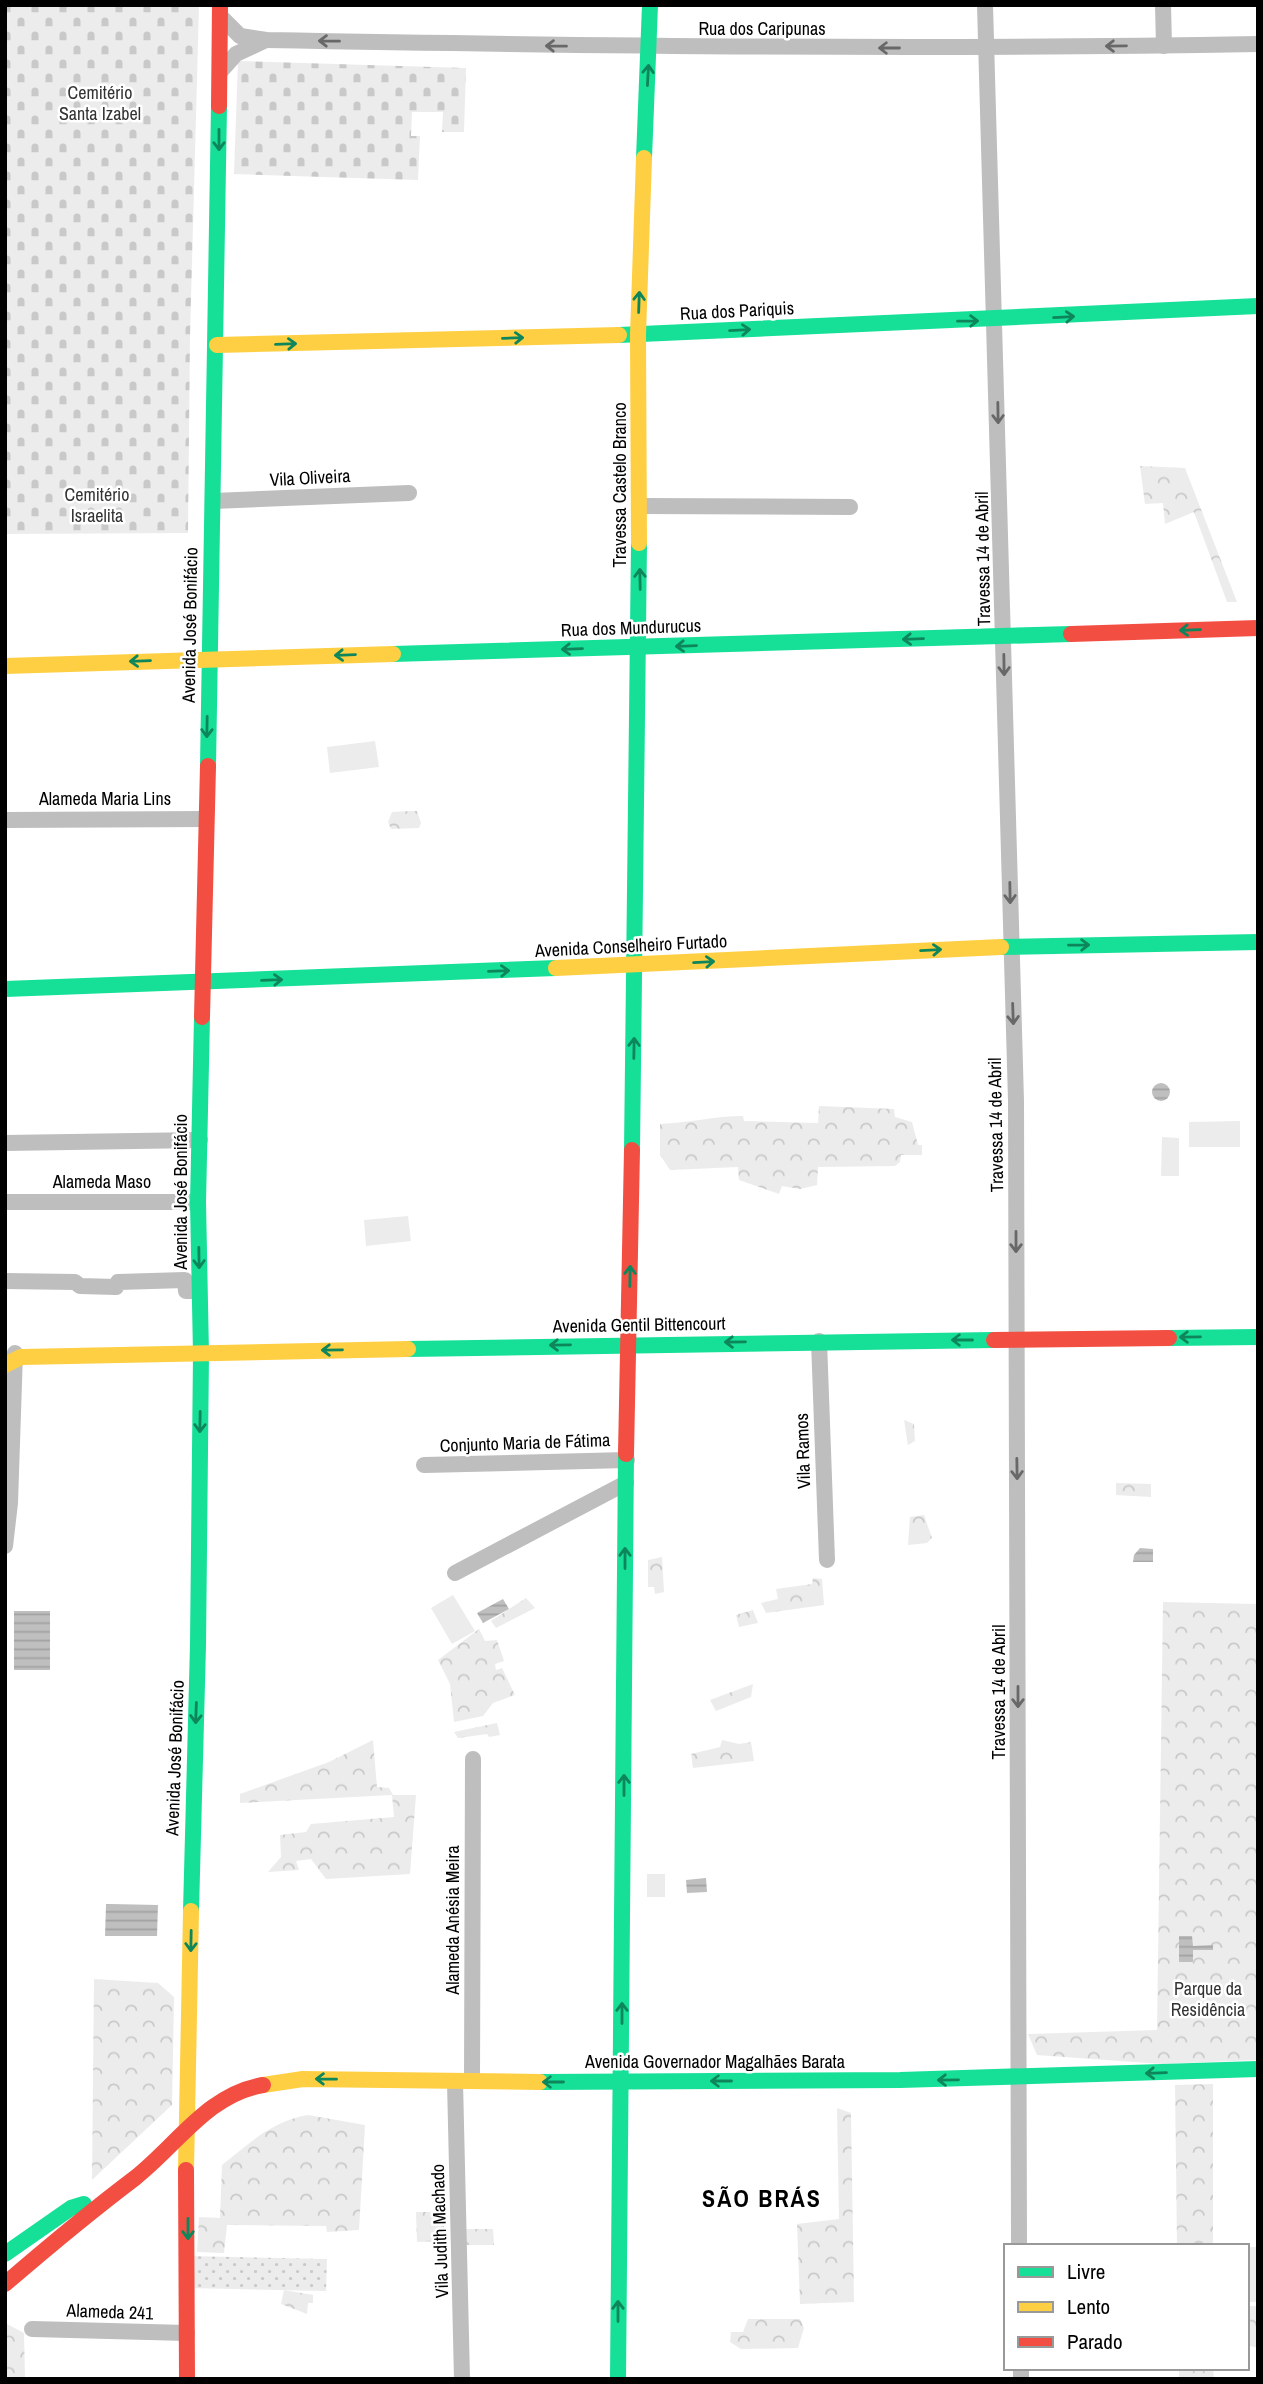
<svg xmlns="http://www.w3.org/2000/svg" width="1263" height="2384" font-family="'Archivo Narrow',sans-serif">
	<style>
		.grass { fill: url(#grass-dots) }
		.forest { fill: url(#forest-crowns) }
		.cemetery { fill: url(#cemetery-stones) }
		.garden { fill: #ececec }
		.water { fill: url(#water-rules) }
		.lines { fill: none; stroke-linecap: round; stroke-linejoin: round }
		.street { stroke: #bebebe; stroke-width: 16 }
		.fast { stroke: #16e098; stroke-width: 16 }
		.slow { stroke: #ffcf43; stroke-width: 16 }
		.jam { stroke: #f24e42; stroke-width: 16 }
		.oneway { stroke: #686868 }
		.oneway2 { stroke: #0d865b }
		.labels { text-anchor: middle; stroke-width: 5; stroke-linejoin: round; paint-order: stroke }
		.street-label { font-size: 18px; fill: #000; stroke: #fff }
		.park-label { font-size: 18px; fill: #333; stroke: #fff }
		.district-label { font-size: 24px; font-weight: bold; letter-spacing: 2px; fill: #000; stroke: #fff }
	</style>
	<defs>
		<pattern id="grass-dots" width="8" height="8" patternUnits="userSpaceOnUse" patternTransform="scale(1.75)"><rect width="8" height="8" fill="#ececec"/><path d="M2 2h.1M6 6h.1" fill="none" stroke="#c9c9c9" stroke-width="1.8" stroke-linecap="round"/></pattern>
		<pattern id="forest-crowns" width="20" height="18" patternUnits="userSpaceOnUse" patternTransform="scale(1.75)"><rect width="20" height="18" fill="#ececec"/><path d="M2 6a3 3 0 1 1 6 0M12 15a3 3 0 1 1 6 0" fill="none" stroke="#c9c9c9"/></pattern>
		<pattern id="cemetery-stones" width="16" height="16" patternUnits="userSpaceOnUse" patternTransform="scale(1.75)"><rect width="16" height="16" fill="#ececec"/><path d="M2 7V4a2 2 0 0 1 4 0v3zM10 15v-3a2 2 0 0 1 4 0v3z" fill="#c9c9c9"/></pattern>
		<pattern id="water-rules" width="6" height="5" patternUnits="userSpaceOnUse" patternTransform="scale(1.75)"><rect width="6" height="5" fill="#bfbfbf"/><path d="M0 2.5h6" fill="none" stroke="#a2a2a2"/></pattern>
	</defs>
	<rect width="100%" height="100%" fill="#fff"/>
	<polygon class="grass" points="188,2256 327,2259 326,2291 188,2288"/>
	<g class="forest">
		<polygon points="1140,466 1185,468 1237,602 1227,602 1194,512 1165,524 1163,503 1145,504"/>
		<polygon points="410,811 417,811 421,823 419,828 391,829 388,822 392,812"/>
		<path d="M819 1106 894 1109 895 1117 912 1122 918 1145H922V1155H901L900 1162 895 1166 818 1167 817 1185 800 1189 782 1186 779 1194 739 1180 738 1167 670 1170 660 1155V1124C688 1123 715 1116 743 1116L744 1121 818 1123Z"/>
		<polygon points="904,1420 914,1424 915,1441 908,1445"/>
		<polygon points="1116,1483 1151,1484 1151,1497 1116,1495"/>
		<polygon points="924,1515 932,1538 927,1543 908,1545 910,1517"/>
		<polygon points="662,1557 664,1592 655,1594 654,1587 648,1587 648,1560"/>
		<polygon points="813,1578 822,1579 824,1605 766,1613 761,1603 778,1599 776,1589 812,1584"/>
		<polygon points="526,1598 535,1608 496,1628 491,1621"/>
		<polygon points="1163,1602 1258,1604 1258,2060 1162,2064 1037,2055 1028,2034 1157,2030"/>
		<polygon points="753,1610 758,1623 739,1627 736,1615"/>
		<polygon points="479,1629 485,1641 497,1640 504,1661 495,1664 496,1670 502,1668 515,1695 493,1703 483,1716 454,1722 450,1684 438,1660"/>
		<polygon points="753,1684 751,1697 716,1711 710,1700"/>
		<polygon points="497,1723 500,1735 489,1737 487,1734 458,1738 454,1732"/>
		<polygon points="373,1740 377,1787 389,1788 393,1795 416,1795 410,1874 326,1879 311,1859 296,1861 299,1870 268,1872 281,1857 280,1835 306,1832 311,1824 394,1817 392,1795 240,1803 240,1794 329,1762"/>
		<polygon points="722,1740 739,1744 751,1742 754,1761 693,1768 691,1754 720,1747"/>
		<polygon points="94,1979 158,1983 174,1997 172,2105 92,2180"/>
		<polygon points="1213,2084 1213,2246 1177,2246 1175,2085"/>
		<polygon points="837,2108 851,2113 854,2302 800,2304 797,2224 839,2219"/>
		<path d="M308 2115 365 2125 359 2230 327 2232 326 2226 227 2225 224 2253 197 2252 199 2217 220 2218 222 2165C250 2143 272 2121 308 2115Z"/>
		<polygon points="416,2212 436,2212 437,2220 445,2220 442,2241 417,2242"/>
		<polygon points="466,2229 493,2229 494,2245 466,2245"/>
		<polygon points="284,2290 313,2295 313,2303 308,2303 307,2314 281,2304"/>
		<polygon points="1247,2306 1258,2306 1258,2348 1250,2346 1250,2315 1247,2315"/>
		<polygon points="748,2319 800,2319 804,2328 798,2348 741,2349 730,2342 731,2332 743,2332"/>
		<polygon points="5,2323 24,2333 25,2379 5,2379"/>
		<polygon points="1179,2368 1213,2368 1214,2379 1179,2379"/>
	</g>
	<g class="cemetery">
		<polygon points="5,5 199,5 190,336 188,533 5,534"/>
		<polygon points="238,61 466,68 464,132 442,132 443,112 412,112 411,136 420,136 418,180 234,174"/>
	</g>
	<g class="garden">
		<polygon points="375,741 379,767 330,773 327,747"/>
		<polygon points="1240,1121 1240,1147 1189,1147 1189,1122"/>
		<polygon points="1162,1137 1179,1138 1179,1176 1161,1176"/>
		<polygon points="408,1216 411,1241 366,1246 364,1220"/>
		<polygon points="453,1595 475,1631 452,1644 431,1608"/>
		<rect x="647" y="1874" width="18" height="23"/>
		<rect x="1247" y="2247" width="11" height="55"/>
	</g>
	<g class="water">
		<circle cx="1161" cy="1092" r="9"/>
		<polygon points="1140,1548 1153,1549 1153,1562 1133,1562 1134,1555"/>
		<polygon points="503,1599 509,1609 483,1623 477,1613"/>
		<rect x="14" y="1611" width="36" height="59"/>
		<polygon points="706,1878 707,1892 687,1893 686,1880"/>
		<polygon points="106,1904 158,1905 157,1936 105,1936"/>
		<polygon points="1179,1936 1192,1936 1193,1946 1213,1945 1213,1950 1193,1950 1193,1962 1179,1962"/>
	</g>
	<g class="lines">
		<g class="street">
			<polyline points="985,5 1016,1101 1019,2246"/>
			<polyline points="1163,5 1164,46"/>
			<path d="M220 16 240 36 266 40C597 46 927 50 1258 44"/>
			<polyline points="220,72 236,54 266,40"/>
			<polyline points="213,501 409,493"/>
			<polyline points="640,506 850,507"/>
			<polyline points="5,820 206,819"/>
			<polyline points="5,1143 200,1140"/>
			<polyline points="5,1202 198,1202"/>
			<polyline points="5,1281 75,1282 80,1286 116,1287 118,1282 185,1280 186,1291 199,1291"/>
			<polyline points="819,1341 827,1560"/>
			<polyline points="424,1465 627,1460"/>
			<polyline points="5,1546 10,1503 15,1353"/>
			<polyline points="455,1573 626,1483"/>
			<polyline points="472,2081 473,1759"/>
			<polyline points="455,2082 462,2379"/>
			<polyline points="32,2329 187,2333"/>
			<polyline points="1021,2368 1021,2379"/>
		</g>
		<g class="fast">
			<polyline points="644,158 650,5"/>
			<polyline points="619,335 1258,306"/>
			<polyline points="393,654 1071,634"/>
			<polyline points="208,766 219,106"/>
			<polyline points="1001,947 1258,942"/>
			<polyline points="5,989 556,968"/>
			<polyline points="632,1150 639,543"/>
			<polyline points="1169,1338 1258,1337"/>
			<polyline points="408,1349 994,1340"/>
			<polyline points="191,1911 198,1645 201,1354 198,1202 202,1017"/>
			<polyline points="540,2082 900,2080 1258,2069"/>
			<polyline points="5,2254 71,2208 84,2204"/>
			<polyline points="618,2379 626,1454"/>
		</g>
		<g class="slow">
			<polyline points="217,345 619,335"/>
			<polyline points="639,543 638,335 644,158"/>
			<polyline points="5,666 393,654"/>
			<polyline points="556,968 1001,947"/>
			<polyline points="5,1365 21,1357 408,1349"/>
			<polyline points="263,2085 303,2079 540,2082"/>
			<polyline points="186,2170 191,1911"/>
		</g>
		<g class="jam">
			<polyline points="219,106 220,5"/>
			<polyline points="1071,634 1258,628"/>
			<polyline points="202,1017 208,766"/>
			<polyline points="994,1340 1169,1338"/>
			<polyline points="626,1454 632,1150"/>
			<polyline points="186,2170 187,2379"/>
			<path d="M5 2284C48 2247 90 2212 135 2178 177 2145 208 2094 263 2085"/>
		</g>
	</g>
	<defs><path id="oneway-shaft" d="M-6 0H5M1.5-3L5.5 0L1.5 3" fill="none" stroke-width="1.6" stroke-linecap="round" stroke-linejoin="round" transform="scale(1.75)"/></defs>
	<g class="oneway">
		<use href="#oneway-shaft" transform="translate(329 41) rotate(-179)"/>
		<use href="#oneway-shaft" transform="translate(556 46) rotate(-179)"/>
		<use href="#oneway-shaft" transform="translate(1116 46) rotate(179)"/>
		<use href="#oneway-shaft" transform="translate(889 48) rotate(-180)"/>
		<use href="#oneway-shaft" transform="translate(998 413) rotate(89)"/>
		<use href="#oneway-shaft" transform="translate(1004 665) rotate(89)"/>
		<use href="#oneway-shaft" transform="translate(1010 893) rotate(89)"/>
		<use href="#oneway-shaft" transform="translate(1013 1014) rotate(88)"/>
		<use href="#oneway-shaft" transform="translate(1016 1242) rotate(90)"/>
		<use href="#oneway-shaft" transform="translate(1017 1469) rotate(89)"/>
		<use href="#oneway-shaft" transform="translate(1018 1697) rotate(90)"/>
	</g>
	<g class="oneway2">
		<use href="#oneway-shaft" transform="translate(648 75) rotate(-87)"/>
		<use href="#oneway-shaft" transform="translate(219 140) rotate(90)"/>
		<use href="#oneway-shaft" transform="translate(639 302) rotate(-88)"/>
		<use href="#oneway-shaft" transform="translate(1064 317) rotate(-3)"/>
		<use href="#oneway-shaft" transform="translate(968 321) rotate(-1)"/>
		<use href="#oneway-shaft" transform="translate(740 330) rotate(-3)"/>
		<use href="#oneway-shaft" transform="translate(513 338) rotate(-2)"/>
		<use href="#oneway-shaft" transform="translate(286 344) rotate(-2)"/>
		<use href="#oneway-shaft" transform="translate(640 579) rotate(-91)"/>
		<use href="#oneway-shaft" transform="translate(1190 630) rotate(178)"/>
		<use href="#oneway-shaft" transform="translate(913 639) rotate(178)"/>
		<use href="#oneway-shaft" transform="translate(686 646) rotate(178)"/>
		<use href="#oneway-shaft" transform="translate(572 649) rotate(178)"/>
		<use href="#oneway-shaft" transform="translate(345 655) rotate(178)"/>
		<use href="#oneway-shaft" transform="translate(140 661) rotate(178)"/>
		<use href="#oneway-shaft" transform="translate(207 727) rotate(91)"/>
		<use href="#oneway-shaft" transform="translate(1079 945) rotate(-1)"/>
		<use href="#oneway-shaft" transform="translate(931 950) rotate(-3)"/>
		<use href="#oneway-shaft" transform="translate(704 962) rotate(-3)"/>
		<use href="#oneway-shaft" transform="translate(499 971) rotate(-2)"/>
		<use href="#oneway-shaft" transform="translate(272 980) rotate(-2)"/>
		<use href="#oneway-shaft" transform="translate(634 1048) rotate(-89)"/>
		<use href="#oneway-shaft" transform="translate(199 1258) rotate(89)"/>
		<use href="#oneway-shaft" transform="translate(630 1276) rotate(-89)"/>
		<use href="#oneway-shaft" transform="translate(1190 1337) rotate(179)"/>
		<use href="#oneway-shaft" transform="translate(962 1340) rotate(180)"/>
		<use href="#oneway-shaft" transform="translate(735 1342) rotate(179)"/>
		<use href="#oneway-shaft" transform="translate(560 1345) rotate(179)"/>
		<use href="#oneway-shaft" transform="translate(332 1350) rotate(179)"/>
		<use href="#oneway-shaft" transform="translate(200 1422) rotate(91)"/>
		<use href="#oneway-shaft" transform="translate(625 1558) rotate(-90)"/>
		<use href="#oneway-shaft" transform="translate(196 1713) rotate(92)"/>
		<use href="#oneway-shaft" transform="translate(624 1785) rotate(-90)"/>
		<use href="#oneway-shaft" transform="translate(191 1941) rotate(91)"/>
		<use href="#oneway-shaft" transform="translate(622 2013) rotate(-90)"/>
		<use href="#oneway-shaft" transform="translate(1156 2073) rotate(178)"/>
		<use href="#oneway-shaft" transform="translate(326 2079) rotate(-179)"/>
		<use href="#oneway-shaft" transform="translate(948 2080) rotate(179)"/>
		<use href="#oneway-shaft" transform="translate(721 2081) rotate(180)"/>
		<use href="#oneway-shaft" transform="translate(553 2082) rotate(180)"/>
		<use href="#oneway-shaft" transform="translate(188 2229) rotate(90)"/>
		<use href="#oneway-shaft" transform="translate(618 2311) rotate(-90)"/>
	</g>
	<g class="labels">
		<g class="street-label">
			<text x="762" y="35">Rua dos Caripunas</text>
			<text transform="translate(737 311) rotate(-3)" y="6">Rua dos Pariquis</text>
			<text transform="translate(310 478) rotate(-3)" y="6">Vila Oliveira</text>
			<text transform="translate(620 485) rotate(-90)" y="6">Travessa Castelo Branco</text>
			<text transform="translate(983 559) rotate(-91)" y="6">Travessa 14 de Abril</text>
			<text transform="translate(190 625) rotate(-89)" y="6">Avenida José Bonifácio</text>
			<text transform="translate(631 628) rotate(-2)" y="6">Rua dos Mundurucus</text>
			<text x="105" y="805">Alameda Maria Lins</text>
			<text transform="translate(631 946) rotate(-3)" y="6">Avenida Conselheiro Furtado</text>
			<text transform="translate(996 1125) rotate(-91)" y="6">Travessa 14 de Abril</text>
			<text x="102" y="1188">Alameda Maso</text>
			<text transform="translate(181 1192) rotate(-90)" y="6">Avenida José Bonifácio</text>
			<text transform="translate(639 1325) rotate(-1)" y="6">Avenida Gentil Bittencourt</text>
			<text transform="translate(525 1443) rotate(-2)" y="6">Conjunto Maria de Fátima</text>
			<text transform="translate(803 1451) rotate(-92)" y="6">Vila Ramos</text>
			<text transform="translate(999 1692) rotate(-90)" y="6">Travessa 14 de Abril</text>
			<text transform="translate(175 1758) rotate(-88)" y="6">Avenida José Bonifácio</text>
			<text transform="translate(453 1920) rotate(-90)" y="6">Alameda Anésia Meira</text>
			<text x="715" y="2068">Avenida Governador Magalhães Barata</text>
			<text transform="translate(440 2231) rotate(-92)" y="6">Vila Judith Machado</text>
			<text transform="translate(110 2312) rotate(2)" y="6">Alameda 241</text>
		</g>
		<g class="park-label">
			<text x="100" y="99">Cemitério<tspan x="100" dy="21">Santa Izabel</tspan></text>
			<text x="97" y="501">Cemitério<tspan x="97" dy="21">Israelita</tspan></text>
			<text x="1208" y="1995">Parque da<tspan x="1208" dy="21">Residência</tspan></text>
		</g>
		<g class="district-label">
			<text x="762" y="2207">SÃO BRÁS</text>
		</g>
	</g>
	<rect width="1263" height="2384" fill="none" stroke="#000000" stroke-width="14"/>
	<rect x="1004" y="2244" width="245" height="126" fill="#ffffff" stroke="#999999" stroke-width="2"/>
	<rect x="1018" y="2267" width="35" height="10" fill="#16e098" stroke="#999999" stroke-width="2"/>
	<text x="1067" y="2279" font-size="21" fill="#000000">Livre</text>
	<rect x="1018" y="2302" width="35" height="10" fill="#ffcf43" stroke="#999999" stroke-width="2"/>
	<text x="1067" y="2314" font-size="21" fill="#000000">Lento</text>
	<rect x="1018" y="2337" width="35" height="10" fill="#f24e42" stroke="#999999" stroke-width="2"/>
	<text x="1067" y="2349" font-size="21" fill="#000000">Parado</text>
</svg>
